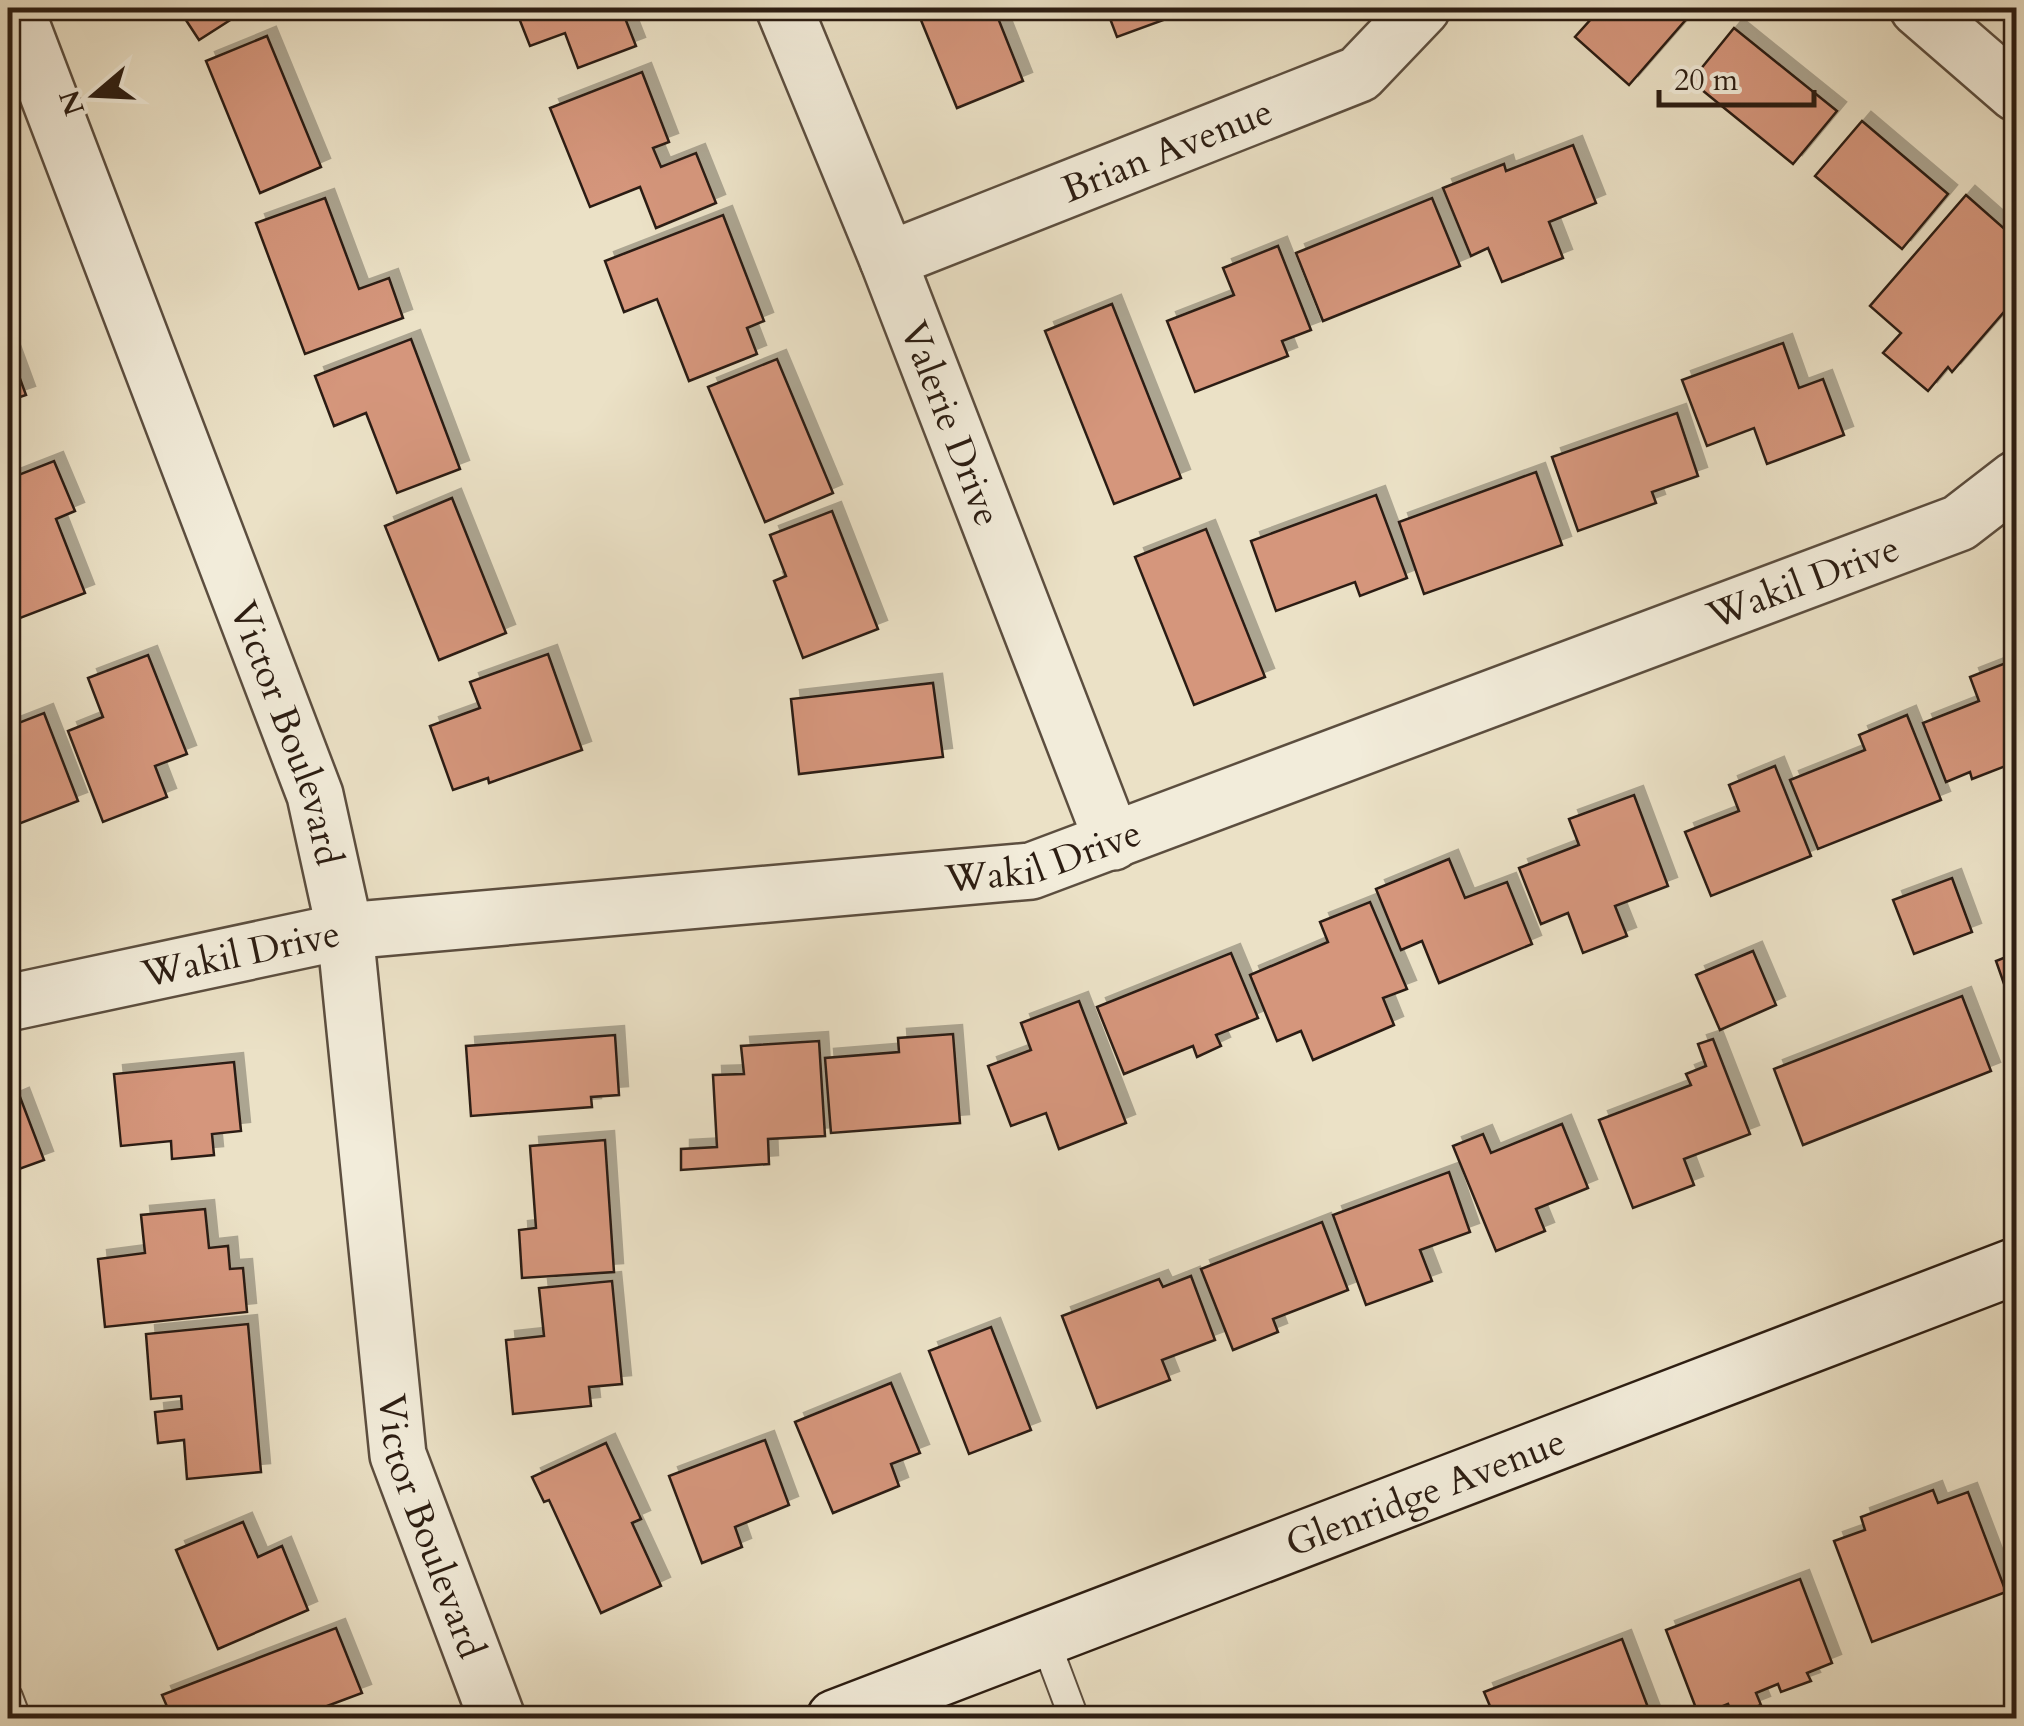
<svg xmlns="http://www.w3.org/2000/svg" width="2024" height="1726" font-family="Cardo,serif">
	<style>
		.building { fill: #d5967c; stroke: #2c1d12; stroke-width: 2.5; filter: url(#shadow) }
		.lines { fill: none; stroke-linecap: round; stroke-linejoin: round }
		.service-casing { stroke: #5c4e3f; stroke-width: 32 }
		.minor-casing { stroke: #5c4e3f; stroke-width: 60 }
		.secondary-casing { stroke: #2c1d12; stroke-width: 60 }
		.service { stroke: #f2ecda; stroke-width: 28 }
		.minor { stroke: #f2ecda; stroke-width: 55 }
		.secondary { stroke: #f2ecda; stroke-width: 55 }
		.labels { text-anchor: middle; stroke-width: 9; stroke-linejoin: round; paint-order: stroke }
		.street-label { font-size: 38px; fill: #2c1d12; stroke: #f2ecda }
	</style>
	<defs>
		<filter id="shadow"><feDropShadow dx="9" dy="-9" stdDeviation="0" flood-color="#0004"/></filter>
	</defs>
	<rect width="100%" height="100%" fill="#ebe1c6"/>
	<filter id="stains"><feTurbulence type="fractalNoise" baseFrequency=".002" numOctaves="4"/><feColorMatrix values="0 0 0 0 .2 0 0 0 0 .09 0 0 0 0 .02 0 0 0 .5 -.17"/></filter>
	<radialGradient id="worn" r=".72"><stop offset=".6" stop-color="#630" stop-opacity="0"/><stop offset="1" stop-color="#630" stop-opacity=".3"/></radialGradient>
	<g class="building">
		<polygon points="178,8 249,8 199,40"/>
		<polygon points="515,8 636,8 623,13 636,46 578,68 565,33 530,46"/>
		<polygon points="916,8 994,8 1023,81 957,108"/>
		<polygon points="1052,8 1086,8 1056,19"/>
		<polygon points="1106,8 1187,8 1188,11 1117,37"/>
		<polygon points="1601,8 1696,8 1629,85 1575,37"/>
		<polygon points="1734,28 1837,111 1793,164 1691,81"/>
		<polygon points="267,36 321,167 260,193 206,61"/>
		<polygon points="642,72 669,142 653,148 661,167 696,153 716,203 656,228 640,187 590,207 550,108"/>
		<polygon points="1862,121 1948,194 1902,249 1815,176"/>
		<polygon points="1573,145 1596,203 1549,222 1563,258 1502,282 1488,248 1471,256 1443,188 1504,164 1506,171"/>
		<polygon points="1966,195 2016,239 2016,298 1952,372 1948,367 1928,391 1883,353 1901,333 1870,306"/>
		<polygon points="325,198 359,289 389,278 403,318 305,354 256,223"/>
		<polygon points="1432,198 1460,266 1323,321 1296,253"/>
		<polygon points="723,215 764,321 747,328 757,354 689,381 657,299 624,312 605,261"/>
		<polygon points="1278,246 1311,330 1282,341 1288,356 1195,392 1167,321 1234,295 1223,268"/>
		<polygon points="1112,304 1181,478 1114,504 1045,331"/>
		<polygon points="411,339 460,469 397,493 366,413 334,426 315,376"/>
		<polygon points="1783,343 1799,388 1823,379 1844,435 1767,464 1754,428 1707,446 1682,380"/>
		<polygon points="8,346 26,395 8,401"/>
		<polygon points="777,359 833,493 765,522 708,387"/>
		<polygon points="1677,413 1698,476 1652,492 1656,503 1578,531 1552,457"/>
		<polygon points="54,461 75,511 56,519 85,593 15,620 8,601 8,479"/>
		<polygon points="1536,472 1562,545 1424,594 1399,522"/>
		<polygon points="1376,495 1407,578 1360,596 1355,582 1276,611 1251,541"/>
		<polygon points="452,498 506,633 439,660 385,526"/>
		<polygon points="832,511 878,629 803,658 774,581 786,576 770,535"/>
		<polygon points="1206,529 1265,677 1194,705 1135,557"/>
		<polygon points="548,654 582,750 489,783 488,778 453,790 430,726 480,708 470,682"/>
		<polygon points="148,655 187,754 155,766 167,797 103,822 68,731 103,717 88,678"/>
		<polygon points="2016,659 2016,762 1972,779 1970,772 1946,782 1923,723 1979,701 1970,677"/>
		<polygon points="933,683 943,757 799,774 791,699"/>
		<polygon points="44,713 78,801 8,828 8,727"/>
		<polygon points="1907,715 1941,800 1818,849 1790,780 1865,750 1859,735"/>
		<polygon points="1775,766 1811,856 1711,896 1685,832 1739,811 1729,785"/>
		<polygon points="1634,795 1668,886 1615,906 1627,936 1583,953 1568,913 1541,924 1519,868 1579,845 1569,819"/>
		<polygon points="1449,859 1465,898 1507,882 1532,944 1439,983 1422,941 1401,950 1376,889"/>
		<polygon points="1952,878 1972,932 1914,954 1893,900"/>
		<polygon points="1370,902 1407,989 1383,998 1394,1025 1313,1060 1301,1031 1277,1041 1250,975 1328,942 1320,922"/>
		<polygon points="1753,951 1776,1005 1720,1030 1696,975"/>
		<polygon points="1231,953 1258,1018 1216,1035 1221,1046 1197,1057 1193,1046 1124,1074 1097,1007"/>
		<polygon points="2016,953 2016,1018 1996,961"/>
		<polygon points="1962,996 1991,1071 1803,1145 1774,1069"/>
		<polygon points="1079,1001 1126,1123 1059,1149 1046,1113 1011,1126 988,1066 1031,1050 1021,1023"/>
		<polygon points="953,1034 960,1123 831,1133 825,1058 899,1052 898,1038"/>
		<polygon points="615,1035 619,1095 591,1097 592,1107 471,1116 466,1046"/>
		<polygon points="1713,1039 1750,1134 1684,1159 1694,1185 1633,1208 1599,1120 1691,1085 1686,1074 1706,1066 1698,1044"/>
		<polygon points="819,1041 825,1136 768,1139 769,1164 681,1170 681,1149 717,1147 713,1075 744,1074 741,1046"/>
		<polygon points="234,1062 241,1131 212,1134 214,1155 172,1159 171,1141 121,1146 114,1074"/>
		<polygon points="20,1097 44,1160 8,1173 8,1102"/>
		<polygon points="1562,1124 1588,1188 1536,1209 1545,1231 1496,1251 1453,1146 1483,1134 1491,1153"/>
		<polygon points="605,1140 614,1272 522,1278 519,1230 536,1228 530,1146"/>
		<polygon points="1449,1172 1470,1232 1420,1250 1432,1281 1366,1305 1333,1215"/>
		<polygon points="205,1209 209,1248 228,1246 230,1269 243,1268 247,1312 105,1327 98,1259 145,1253 141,1215"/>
		<polygon points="1322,1222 1348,1290 1273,1319 1278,1332 1233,1350 1201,1269"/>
		<polygon points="1191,1276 1215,1340 1162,1360 1170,1380 1097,1408 1062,1316 1159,1279 1163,1287"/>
		<polygon points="612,1281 622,1384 589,1387 591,1406 513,1414 506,1340 544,1336 539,1288"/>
		<polygon points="248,1324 261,1472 187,1479 184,1440 158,1443 155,1412 182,1409 181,1396 151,1399 146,1334"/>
		<polygon points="991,1327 1031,1430 969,1454 929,1351"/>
		<polygon points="891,1383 920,1453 891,1464 899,1486 833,1513 795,1422"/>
		<polygon points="765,1440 789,1505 735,1527 742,1547 702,1563 669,1476"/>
		<polygon points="606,1443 641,1519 632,1523 661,1586 601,1613 549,1500 544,1502 532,1477"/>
		<polygon points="1933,1490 1938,1503 1968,1492 2006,1592 1872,1642 1834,1541 1865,1530 1861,1517"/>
		<polygon points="243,1522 258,1557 282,1546 308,1610 218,1649 176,1550"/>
		<polygon points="1800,1579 1832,1663 1807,1673 1811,1681 1781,1692 1778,1684 1756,1693 1761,1705 1733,1716 1728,1704 1699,1716 1666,1630"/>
		<polygon points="336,1628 362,1693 295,1718 172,1718 162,1695"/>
		<polygon points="1622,1639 1652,1718 1495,1718 1484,1692"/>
	</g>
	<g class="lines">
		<g class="service-casing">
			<g id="service">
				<polyline points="1044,1638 1074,1718"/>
				<polyline points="8,1697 16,1718"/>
			</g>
		</g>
		<g class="minor-casing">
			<g id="minor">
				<path id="s1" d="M15 8 315 795 345 931 398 1455 497 1718"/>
				<path id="s2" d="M784 8 888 260 1113 842"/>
				<polyline points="1918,8 2016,93"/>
				<path id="s3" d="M888 260 1359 74 1422 8"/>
				<path id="s4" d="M8 1003 345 931 1031 871 1959 523 2016 479"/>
			</g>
		</g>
		<g class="secondary-casing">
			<g id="secondary">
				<path id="s5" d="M835 1718 2016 1266"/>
			</g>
		</g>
		<use href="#service" class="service"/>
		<use href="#minor" class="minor"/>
		<use href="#secondary" class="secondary"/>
	</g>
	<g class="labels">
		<g class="street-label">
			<text dy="13" stroke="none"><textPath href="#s3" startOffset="300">Brian Avenue</textPath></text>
			<text dy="13" stroke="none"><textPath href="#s2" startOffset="448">Valerie Drive</textPath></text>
			<text dy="13" stroke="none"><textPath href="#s4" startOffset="1858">Wakil Drive</textPath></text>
			<text dy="13" stroke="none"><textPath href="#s1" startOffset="775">Victor Boulevard</textPath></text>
			<text dy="13" stroke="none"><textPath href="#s4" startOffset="1048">Wakil Drive</textPath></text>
			<text dy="13" stroke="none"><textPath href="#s4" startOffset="238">Wakil Drive</textPath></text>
			<text dy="13" stroke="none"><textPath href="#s5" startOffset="632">Glenridge Avenue</textPath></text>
			<text dy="13" stroke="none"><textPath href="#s1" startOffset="1585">Victor Boulevard</textPath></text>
		</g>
	</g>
	<rect width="2024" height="1726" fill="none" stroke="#ebe1c6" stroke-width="40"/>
	<rect x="10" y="10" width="2004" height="1706" fill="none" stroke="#2c1d12" stroke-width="5"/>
	<rect x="20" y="20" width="1984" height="1686" fill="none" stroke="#2c1d12" stroke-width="2.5"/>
	<g transform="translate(95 95) rotate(251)" stroke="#f2ecda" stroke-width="8" paint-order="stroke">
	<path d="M0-8L18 38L0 25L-18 38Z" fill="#2c1d12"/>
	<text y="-15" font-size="28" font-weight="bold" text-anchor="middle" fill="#2c1d12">N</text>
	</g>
	<path d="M1659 90v15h155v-15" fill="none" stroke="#2c1d12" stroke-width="5"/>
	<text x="1674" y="90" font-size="30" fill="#2c1d12" stroke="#f2ecda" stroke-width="8" paint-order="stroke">20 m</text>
	<rect width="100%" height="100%" filter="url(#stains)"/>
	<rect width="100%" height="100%" fill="url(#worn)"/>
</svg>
